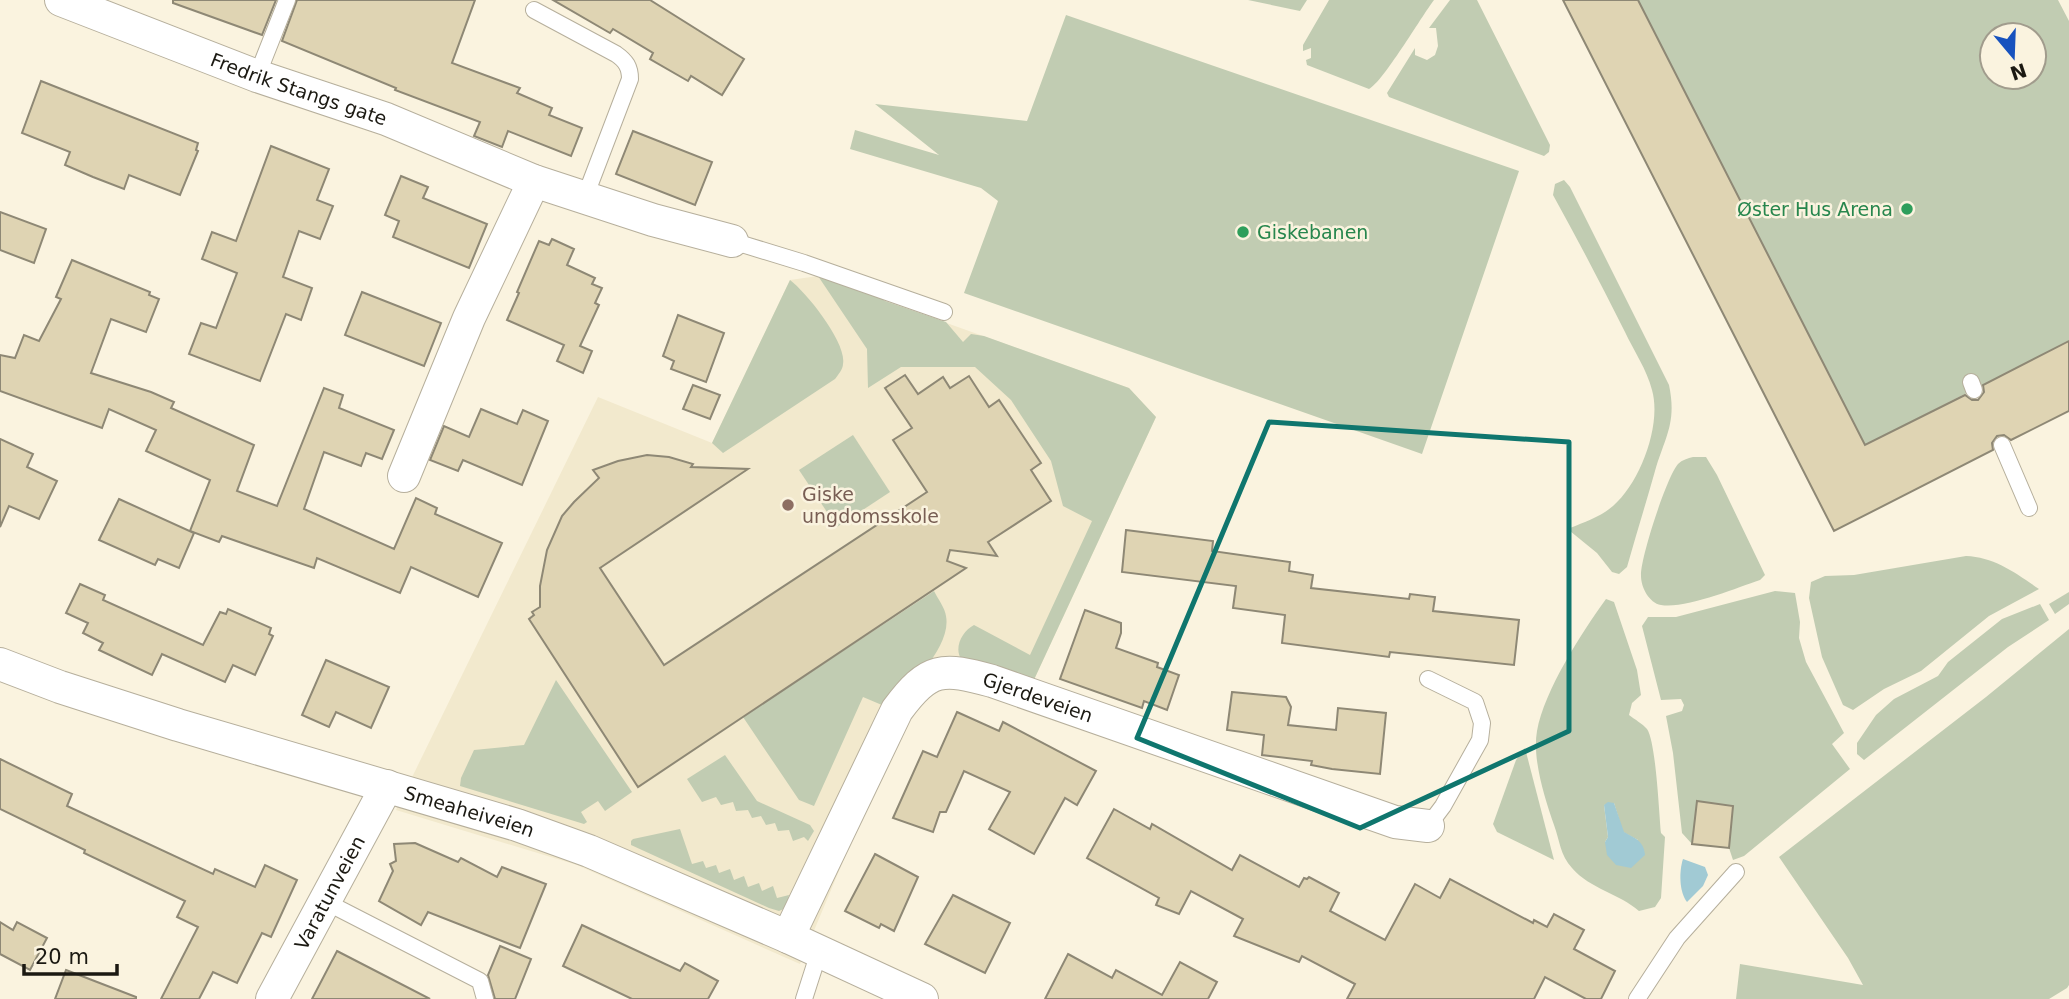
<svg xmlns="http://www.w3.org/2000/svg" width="2069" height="999" font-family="'DejaVu Sans',sans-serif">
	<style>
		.built { fill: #f2e9cd }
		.green { fill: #c1ccb2; fill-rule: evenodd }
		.water { fill: #a1cad4 }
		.building { fill: #dfd4b3; stroke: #8e8875; stroke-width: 2 }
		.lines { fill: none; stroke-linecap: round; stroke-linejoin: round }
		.service-casing { stroke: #b6af9c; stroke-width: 18 }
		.minor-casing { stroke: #b6af9c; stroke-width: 34 }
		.service { stroke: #fff; stroke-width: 16 }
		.minor { stroke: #fff; stroke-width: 32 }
		.marked { fill: none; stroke: #0f766e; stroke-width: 5; stroke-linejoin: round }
		.leisure-dot { fill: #2e9e5b; stroke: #faf3df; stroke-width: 2.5 }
		.education-dot { fill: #8d6e63; stroke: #faf3df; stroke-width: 2.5 }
		.labels { text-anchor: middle; stroke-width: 5; stroke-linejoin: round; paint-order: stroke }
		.street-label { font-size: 19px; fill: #1b1912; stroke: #faf3df }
		.leisure-label { font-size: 19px; fill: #27864d; stroke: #faf3df; text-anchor: end }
		.education-label { font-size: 19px; fill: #785e54; stroke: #faf3df; text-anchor: start }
	</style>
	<rect width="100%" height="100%" fill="#faf3df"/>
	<polygon class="built" points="818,276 862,286 885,301 1129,388 1156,417 1032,684 936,686 923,696 891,747 800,964 577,865 396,810 598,397 712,443 790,280"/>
	<g class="green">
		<polygon points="1248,0 1307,0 1300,11"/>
		<path d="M1329 0H1434C1421 17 1383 82 1369 89L1307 65 1306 60 1311 58V48L1303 51V45Z"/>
		<polygon points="1450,0 1477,0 1550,145 1549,152 1544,156 1389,97 1387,93 1415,48 1415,55 1427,60 1435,55 1438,46 1436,28 1429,28"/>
		<path d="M1638 0H2058L2069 21V341L1865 445ZM1992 35H2034V77H1992Z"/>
		<polygon points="1066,15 1519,171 1422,454 964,293 998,201 981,188 850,149 855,130 939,155 875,104 1027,121"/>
		<path d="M1564 180 1570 187 1669 385C1677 423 1665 437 1655 471 1646 503 1636 535 1627 567L1619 574 1612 572 1597 553 1570 531V528C1585 522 1600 517 1613 506 1640 483 1662 425 1652 390 1647 370 1634 351 1625 332 1602 286 1578 240 1553 195L1555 184Z"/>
		<path d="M818 276 862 286 885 301 946 322 963 342 971 334 984 336 1129 388 1156 417 1032 684 962 660C953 649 962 631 974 625L1030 655 1092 521 1063 506 1051 461 1011 400 975 367H901L868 388 867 349Z"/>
		<path d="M790 280C807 293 847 343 843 364 843 369 838 375 835 379L723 453 712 443Z"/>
		<polygon points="853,435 890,492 837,527 799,470"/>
		<path d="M1693 457H1706L1717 475 1765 575 1760 580C1736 588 1686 609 1661 605 1649 603 1641 587 1641 576 1640 559 1667 476 1678 464 1682 460 1688 458 1693 457Z"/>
		<path d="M1966 556C1994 557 2016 573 2039 589L1989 616 1921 671 1884 689 1853 710 1843 705 1822 657 1809 598 1811 582 1825 576 1854 575Z"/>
		<path d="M934 591C938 599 945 608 946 616 952 647 908 688 889 708L863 697 814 806 799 800 743 717Z"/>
		<polygon points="1775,591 1795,593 1800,622 1799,638 1806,662 1844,733 1832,744 1850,769 1744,856 1733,860 1729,848 1733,806 1697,801 1692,844 1682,833 1673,753 1666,716 1682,711 1684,705 1681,699 1661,700 1642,626 1648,617 1676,617"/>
		<polygon points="2069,592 2069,604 2055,614 2049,604"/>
		<path d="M1606 599 1614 602 1637 670 1641 695 1632 703 1629 715C1634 719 1643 724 1647 729 1656 742 1659 813 1661 833L1665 837 1661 898 1655 907 1639 911C1620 894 1590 889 1572 868 1560 855 1560 841 1554 825 1545 799 1532 759 1537 731 1544 691 1582 632 1606 599ZM1614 803 1623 832 1638 840 1605 842 1608 837 1604 805Z"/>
		<polygon points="2040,604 2049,620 2008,647 1864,760 1857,754 1857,743 1876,715 1894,699 1938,676 1948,662 2002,619"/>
		<polygon points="2069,629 2069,985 2067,988 2049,999 1736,999 1740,964 1863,985 1848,958 1779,857 1986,697"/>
		<polygon points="556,680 632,792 605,811 598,801 581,812 587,822 584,824 460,786 461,778 474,750 524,745"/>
		<polygon points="1525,748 1554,860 1497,832 1493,824 1516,760"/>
		<polygon points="725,755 757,801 810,825 814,831 808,841 804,837 793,841 789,830 778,831 775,823 766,825 761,816 752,818 748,810 736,811 733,802 721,805 716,797 702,802 687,779"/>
		<polygon points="680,829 692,864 703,861 706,868 716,865 719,873 730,869 734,880 744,876 748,887 759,883 762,891 773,886 777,898 789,895 786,908 779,911 769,908 631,845 631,841 633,839"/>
	</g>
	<g class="water">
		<path d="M1608 802 1614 803 1624 832C1635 838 1644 841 1645 855L1631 868 1616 865 1607 855 1605 842 1608 837 1604 805Z"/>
		<path d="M1683 859 1705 867 1708 875 1703 886 1687 902C1679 892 1679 871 1683 859Z"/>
	</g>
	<g class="building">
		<polygon points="173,0 276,0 262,35 173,3"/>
		<polygon points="297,0 475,0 452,63 520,88 517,93 552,108 549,115 582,128 571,156 508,131 502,147 474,136 480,122 395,90 396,88 282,41"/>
		<polygon points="553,0 650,0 744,59 722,95 691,76 688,81 650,59 653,53 613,29 610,33"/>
		<polygon points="1563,0 1638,0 1865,445 1965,395 1972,400 1978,400 1984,392 1983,385 2069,341 2069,411 2011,440 2004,435 1997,436 1992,443 1993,450 1834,531"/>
		<polygon points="41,81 198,143 196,150 198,151 180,195 129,175 124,189 93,177 65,165 70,152 22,133"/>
		<polygon points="633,131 712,162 695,205 616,174"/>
		<polygon points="271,146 329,169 317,200 333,206 320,239 299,231 283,277 312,288 301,320 286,314 260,381 189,354 201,323 216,328 237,273 202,259 212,232 236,241"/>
		<polygon points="401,176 428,187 423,198 487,224 469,268 393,237 399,221 385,215"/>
		<polygon points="0,212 46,229 34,263 0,250"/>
		<polygon points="552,239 574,249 567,265 595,278 592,284 602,288 595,303 599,305 580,346 592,351 583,373 557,361 564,345 507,320 519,293 517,292 539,241 549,245"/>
		<polygon points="72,260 150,292 149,295 159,299 146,332 111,319 91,373 151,392 174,402 171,408 254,445 237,491 277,506 324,388 343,395 339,408 394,430 382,459 366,453 361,466 324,452 304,509 394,549 416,498 437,508 435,514 502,543 478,597 411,567 400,593 317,558 314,568 222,536 219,542 190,531 210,480 146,451 156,430 109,409 102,428 0,391 0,355 15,358 24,335 39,341 61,299 56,297"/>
		<polygon points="362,292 441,323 424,366 345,335"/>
		<polygon points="678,315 724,333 706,382 671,369 674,361 663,356"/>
		<polygon points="905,375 918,394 943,377 950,388 969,376 989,407 999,400 1041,463 1031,470 1051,501 988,542 997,556 950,550 947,561 966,568 638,787 529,619 534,615 532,612 540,607 540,586 547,550 562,516 574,502 599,478 593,470 618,461 647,455 669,457 693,464 691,467 748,469 600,568 664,665 927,492 893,440 912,428 885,388"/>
		<polygon points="693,385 720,395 710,419 683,409"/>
		<polygon points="481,409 517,424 523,410 548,421 522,485 463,460 458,471 430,460 444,426 469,437"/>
		<polygon points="0,439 33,454 27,467 57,481 39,519 9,506 0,527"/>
		<polygon points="119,499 194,533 179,568 158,559 155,565 99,540"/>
		<polygon points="1126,530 1213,541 1212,551 1290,562 1289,571 1313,575 1311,588 1409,599 1410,594 1435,597 1433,611 1519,620 1514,665 1390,652 1389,657 1282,643 1285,615 1233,608 1236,586 1122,572"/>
		<polygon points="80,584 105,595 103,600 203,645 220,612 226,614 228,609 271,628 269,634 273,636 255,675 233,665 225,682 162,654 152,675 99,650 103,643 83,633 88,623 66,613"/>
		<polygon points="1085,610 1121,623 1121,633 1116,648 1158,663 1157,667 1179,675 1167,710 1144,701 1142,708 1060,679"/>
		<polygon points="326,660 389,687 371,728 336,712 329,727 302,715"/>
		<polygon points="1232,692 1286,697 1291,707 1288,725 1336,730 1338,708 1386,713 1380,774 1332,769 1311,765 1312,761 1262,755 1264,735 1227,730"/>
		<polygon points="957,712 999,731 1003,722 1096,771 1077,805 1065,798 1034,854 989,829 1010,792 964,771 946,812 940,812 933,832 893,818 923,751 937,757"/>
		<polygon points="0,759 72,794 67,806 213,874 215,869 255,887 265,865 297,880 271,937 262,933 237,983 213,972 199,999 161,999 198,927 177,917 185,901 84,853 85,850 0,809"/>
		<polygon points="1697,801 1733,806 1729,848 1692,844"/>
		<polygon points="1114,809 1150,829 1152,824 1232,870 1240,855 1299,887 1304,878 1307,879 1309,877 1339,893 1330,911 1385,940 1415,884 1440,898 1450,879 1533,923 1534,920 1547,927 1554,914 1584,930 1574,949 1615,971 1601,999 1586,999 1545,977 1534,999 1347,999 1355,984 1302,956 1299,962 1234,936 1243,919 1191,891 1179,914 1156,905 1159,898 1087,858"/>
		<polygon points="415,843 458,862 461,858 497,877 502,867 546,884 520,948 428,912 421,925 379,901 393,871 390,864 396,861 394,844"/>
		<polygon points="875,854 918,877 894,931 881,924 879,928 845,911"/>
		<polygon points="953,895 1010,923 985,973 925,944"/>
		<polygon points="0,922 13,930 17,922 47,938 30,970 0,954"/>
		<polygon points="582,925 680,971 685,963 718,981 708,999 632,999 563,966"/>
		<polygon points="500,946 531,959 515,999 495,999 488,975"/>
		<polygon points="337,951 430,999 312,999"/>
		<polygon points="1068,954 1112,978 1116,970 1162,995 1180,962 1217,982 1208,999 1045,999"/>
		<polygon points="66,970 136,997 136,999 55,999"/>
	</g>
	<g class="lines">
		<g class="service-casing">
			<g id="service">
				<path d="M534 10 616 54C626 61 630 67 630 79L585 197"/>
				<polyline points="257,76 287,0"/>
				<polyline points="732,241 804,263 944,312"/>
				<polyline points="1971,382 1974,390"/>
				<polyline points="2002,445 2029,508"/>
				<polyline points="1428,826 1443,806 1480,740 1482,723 1475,702 1428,679"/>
				<polyline points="326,902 480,981 485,999"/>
				<polyline points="804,999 819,952"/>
				<polyline points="1637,999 1677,938 1736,872"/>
			</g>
		</g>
		<g class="minor-casing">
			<g id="minor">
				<path id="s1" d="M61 0 257 76 386 119 534 181 653 220 732 241"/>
				<polyline points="404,476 469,318 534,181"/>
				<path id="s2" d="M0 664 60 687 178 725 517 825 589 851 788 937 922 999"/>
				<path id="s3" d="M788 937 897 710C929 667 942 667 992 681L1395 822 1428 826"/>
				<path id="s4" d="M272 999 387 786"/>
			</g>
		</g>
		<use href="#service" class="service"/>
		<use href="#minor" class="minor"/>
	</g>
	<path class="marked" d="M1269 422 1569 442V731L1360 828 1137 738Z"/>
	<g class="leisure-dot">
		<circle cx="1907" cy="209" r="7"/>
		<circle cx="1243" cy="232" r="7"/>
	</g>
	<circle class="education-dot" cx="788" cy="505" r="7"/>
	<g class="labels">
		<g class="street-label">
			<text dy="7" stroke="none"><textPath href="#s1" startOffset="254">Fredrik Stangs gate</textPath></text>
			<text dy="7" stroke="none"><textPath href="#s3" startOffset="411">Gjerdeveien</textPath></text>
			<text dy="7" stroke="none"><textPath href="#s2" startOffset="492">Smeaheiveien</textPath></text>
			<text dy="7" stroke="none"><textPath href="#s4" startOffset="121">Varatunveien</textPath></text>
		</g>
		<g class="leisure-label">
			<text x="1893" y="216">Øster Hus Arena</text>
			<text x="1257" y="239" text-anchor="start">Giskebanen</text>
		</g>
		<g class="education-label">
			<text x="802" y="501">Giske<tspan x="802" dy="22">ungdomsskole</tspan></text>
		</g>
	</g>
	<g transform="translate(2013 56) rotate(161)"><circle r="33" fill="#faf3df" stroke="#a19c8d" stroke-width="2"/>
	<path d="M0-5L12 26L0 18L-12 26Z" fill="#1752be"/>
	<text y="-10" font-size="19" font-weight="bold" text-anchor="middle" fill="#1b1912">N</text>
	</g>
	<path d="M24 964v10h93v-10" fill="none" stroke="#1b1912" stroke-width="3.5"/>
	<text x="35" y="964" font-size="21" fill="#1b1912" stroke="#faf3df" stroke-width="5" paint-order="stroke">20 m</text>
</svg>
